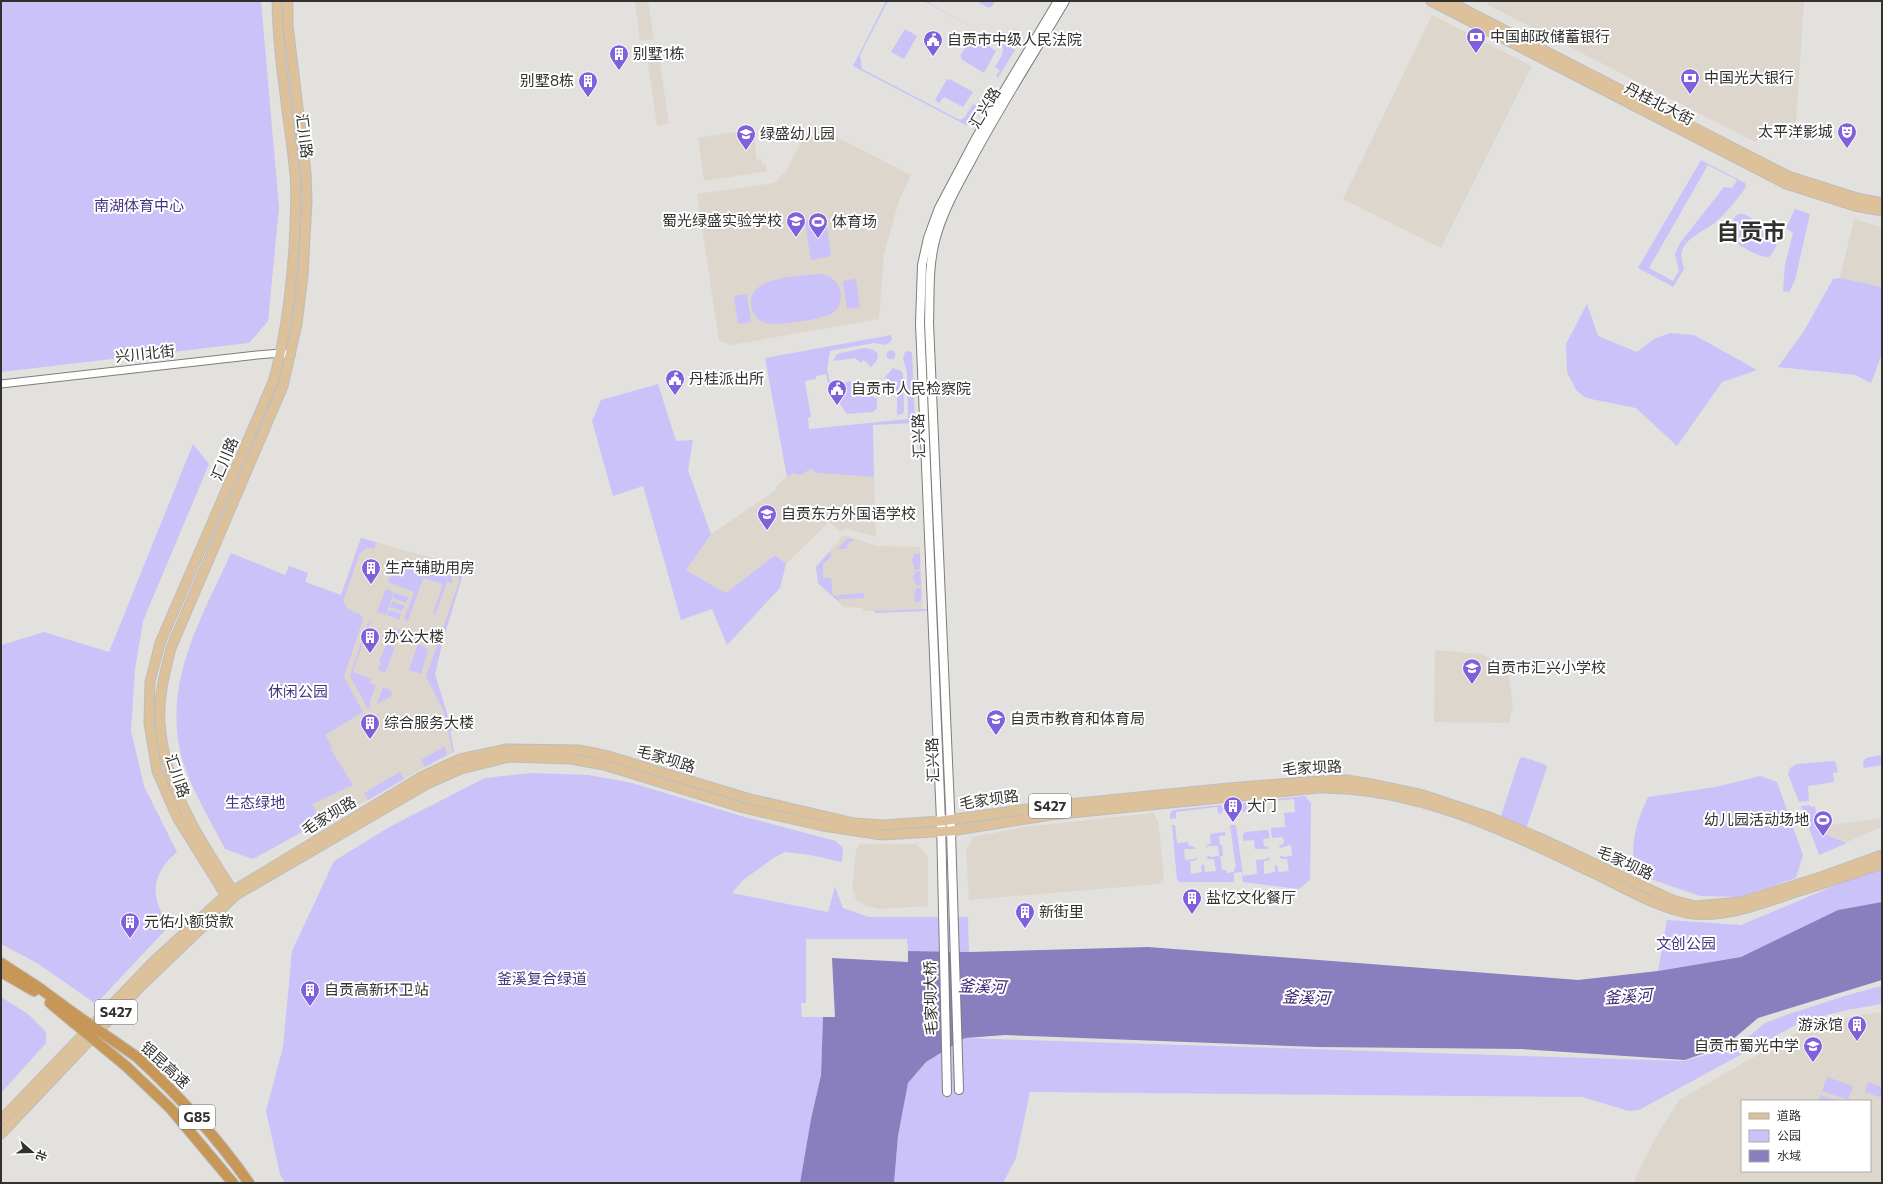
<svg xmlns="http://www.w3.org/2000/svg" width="1883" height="1184" font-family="Commissioner,'Noto Sans SC',sans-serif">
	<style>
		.built { fill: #ddd6cd; fill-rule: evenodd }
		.green { fill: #cac2f8; fill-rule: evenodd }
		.water { fill: #897ebe }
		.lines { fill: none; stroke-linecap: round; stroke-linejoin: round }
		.tertiary-casing { stroke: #7f7d7a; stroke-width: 9 }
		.secondary-casing { stroke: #7f7d7a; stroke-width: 10 }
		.primary-casing { stroke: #bdbdbd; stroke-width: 11 }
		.motorway-casing { stroke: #bdbdbd; stroke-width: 12 }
		.tertiary { stroke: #fff; stroke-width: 7 }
		.secondary { stroke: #fff; stroke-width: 8 }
		.primary { stroke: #ddc19a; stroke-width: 9 }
		.motorway { stroke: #c69757; stroke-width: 10 }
		.motorway-bridge-casing { stroke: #bdbdbd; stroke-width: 12; stroke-linecap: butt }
		.motorway-bridge { stroke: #c69757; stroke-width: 10 }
		.labels { text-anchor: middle; stroke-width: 4; stroke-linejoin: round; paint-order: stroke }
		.shield { fill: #fff; stroke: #706f6e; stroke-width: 1 }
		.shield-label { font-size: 14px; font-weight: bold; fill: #323130 }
		.poi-label { font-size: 15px; fill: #323130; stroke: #fff; text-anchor: start }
		.street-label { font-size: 15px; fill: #323130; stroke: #fff }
		.park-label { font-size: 15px; fill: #483481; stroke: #fff }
		.water-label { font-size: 16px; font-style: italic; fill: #3b2572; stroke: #fff }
		.town-label { font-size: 23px; font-weight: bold; fill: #323130; stroke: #fff }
	</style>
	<rect width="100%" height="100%" fill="#e3e1de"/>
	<g class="built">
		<polygon points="629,1 648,1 654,39 640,41 635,3"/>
		<polygon points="1488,1 1804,1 1796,123 1755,142 1488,5"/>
		<polygon points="1432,15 1532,66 1441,248 1343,199"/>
		<polygon points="658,49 669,124 657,126 646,51"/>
		<polygon points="811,124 911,175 898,203 884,255 879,319 731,345 719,341 697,194 774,183 786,171"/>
		<polygon points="754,129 756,156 758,160 762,159 762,164 765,163 767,171 704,181 698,138"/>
		<polygon points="1854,219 1882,227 1882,287 1840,278"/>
		<polygon points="809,469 817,473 874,477 876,537 847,529 840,532 829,522 786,564 775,555 726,593 685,569 711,534 775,491 777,485 787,477 793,473 801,475"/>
		<polygon points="844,535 877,546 920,547 923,611 863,611 863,608 842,607 842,605 818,583 816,567"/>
		<polygon points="361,538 461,566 462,577 443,640 435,674 452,730 450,731 454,752 425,767 366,801 322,821 312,804 289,566 308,573 305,582 341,595"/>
		<polygon points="1435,650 1480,654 1507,665 1513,705 1509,723 1434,722"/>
		<polygon points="1153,813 1158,820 1160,838 1164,878 1159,884 969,900 966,850 973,837 1025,827"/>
		<polygon points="1881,816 1882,816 1882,827 1847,842 1820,832 1818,827 1881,818"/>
		<polygon points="860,844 916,844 928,856 928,906 879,909 865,906 856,900 852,888 856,850"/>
		<path d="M1882 1012V1183H1634L1637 1174 1655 1139 1679 1100 1808 1026 1859 1015ZM1742 1101H1870V1171H1742Z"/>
	</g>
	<g class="green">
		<polygon points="1,1 261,1 279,208 268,321 249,343 1,372"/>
		<polygon points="886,1 895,1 887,3 860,55 862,69 960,120 965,117 973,104 978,107 982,101 984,102 971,124 966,125 853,66"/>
		<polygon points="923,1 926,1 987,36 930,4"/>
		<polygon points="976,1 995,1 992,6 989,8"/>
		<polygon points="905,29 917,36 904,59 891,52"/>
		<polygon points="973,36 996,51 984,73 961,59 962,58 960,56"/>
		<path d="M994 39 1015 50 998 78 996 76 1000 70 995 67C1002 56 1009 47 994 39Z"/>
		<polygon points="947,79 949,80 950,79 973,92 963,107 944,97 939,103 935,100"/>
		<path d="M1701 160 1745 183 1746 187C1737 199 1728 211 1717 221 1707 230 1686 237 1682 251 1680 256 1683 264 1684 269L1673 287 1638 268ZM1708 165 1737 180 1732 188 1724 187 1680 243 1675 254 1679 271 1673 281 1649 268Z"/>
		<polygon points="1795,209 1810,214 1795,280 1789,292 1783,291 1785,265 1793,233 1786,228"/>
		<path d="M1738 214H1744L1776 232C1781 239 1775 251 1769 257 1761 259 1727 240 1727 232L1735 217Z"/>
		<polygon points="826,219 831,256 811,260 805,222"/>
		<path d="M817 274C837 273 850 297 834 312 827 319 777 326 766 323 761 322 757 318 754 314 752 310 751 305 751 300 754 276 798 277 817 274Z"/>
		<polygon points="1840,278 1882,287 1882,354 1871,383 1855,375 1778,367 1804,331 1833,279"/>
		<polygon points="856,279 860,307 847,309 843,281"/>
		<polygon points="747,294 751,322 738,324 734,296"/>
		<polygon points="1587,304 1598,336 1637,352 1654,339 1670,333 1694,335 1757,370 1722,382 1677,446 1636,408 1586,398 1576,390 1567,372 1566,344"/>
		<polygon points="891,335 892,340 886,345 874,343 830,351 827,369 830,383 828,383 826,374 816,376 816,379 805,381 811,417 808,418 809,429 908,419 907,372 903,359 905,352 909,351 912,352 915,423 873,425 874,477 817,473 810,469 801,475 793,473 787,477 765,358"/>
		<polygon points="864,348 874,350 878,354 877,360 871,367 864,360 861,363 855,358 833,361 837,354"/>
		<circle cx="891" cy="355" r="4.5"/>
		<polygon points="893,368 901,371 903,374 904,412 902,414 897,415 897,392 890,387 893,384 885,377"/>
		<polygon points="850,381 865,392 877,399 877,408 873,412 847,414 840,404 836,386"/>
		<polygon points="658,384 676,441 693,440 688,470 711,534 686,570 726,593 775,555 786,564 780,588 727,645 712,609 681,620 643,486 613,496 592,421 601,400"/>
		<path d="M193 444 209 464 143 621 135 669 131 731 144 786 177 852C151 873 149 900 170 925L96 1004 37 963 1 944V645L44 632 109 652Z"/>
		<path d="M361 538 376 542 374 549 367 548 360 553 343 601 348 609 361 615 363 619 344 677 363 712 325 735 332 747 330 748 353 785 312 804 322 821 253 859 225 849C210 819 190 788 181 755 163 681 202 617 231 553L285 575 289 566 308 573 305 582 341 595Z"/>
		<polygon points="848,538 856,540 849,542 846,549 837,549"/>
		<polygon points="829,552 831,554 831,557 823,564 823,578 831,578 833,596 864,593 864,598 839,599 839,602 818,583 816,567"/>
		<polygon points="920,553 920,569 915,570 912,560 914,554"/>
		<polygon points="396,561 451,576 453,583 447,582 435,615 433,614 443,584 423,578 408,621 404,619 414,592 388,582"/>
		<polygon points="452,564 461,566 462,577 443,640 435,674 452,730 450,731 454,752 453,753 443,709 426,677 459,582 458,576 451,570"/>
		<polygon points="920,571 921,585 916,585 913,578 915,572"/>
		<polygon points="916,588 921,588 921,601 915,602 914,597"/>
		<polygon points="386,589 394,592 386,615 377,612"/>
		<polygon points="395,593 408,597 406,603 393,598"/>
		<polygon points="392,601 405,606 402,611 390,607"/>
		<polygon points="926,609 928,610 926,611 874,613 874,611"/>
		<polygon points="389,610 401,614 399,620 387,615"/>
		<polygon points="371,620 353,672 371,679 370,683 376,685 370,701 370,708 368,709 350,676 368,623"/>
		<polygon points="391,627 400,630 397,640 388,637"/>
		<polygon points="386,644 395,647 385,673 378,670 381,663 379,662"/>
		<polygon points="418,644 426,648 428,651 421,674 409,670"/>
		<polygon points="383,687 390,690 393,695 377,704"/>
		<polygon points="445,746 447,755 425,767 421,760"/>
		<polygon points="1882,755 1882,765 1864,768 1863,762 1866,758"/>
		<polygon points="1523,757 1546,765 1547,767 1527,826 1524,827 1502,819 1501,816 1520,758"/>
		<polygon points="1835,761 1838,772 1833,773 1834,782 1808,786 1809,801 1799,802 1788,774 1790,768 1797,764"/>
		<polygon points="400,772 404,779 368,800 364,793"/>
		<polygon points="532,773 589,775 632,783 741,816 836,841 843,848 842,862 810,855 785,852 775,857 743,880 732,893 828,912 835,887 843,908 869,917 968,917 969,952 908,951 907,939 806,939 806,1003 801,1003 802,1017 823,1017 821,1075 811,1119 800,1183 285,1183 280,1174 266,1111 283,1047 292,951 334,861 391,826 485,778"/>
		<path d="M1760 776 1777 782 1803 855 1796 878 1740 897 1700 896 1636 874C1629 845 1636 823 1648 797L1716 787Z"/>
		<polygon points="1305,796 1311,803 1310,880 1299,889 1243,882 1242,872 1234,873 1234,882 1180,882 1177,880 1172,825 1175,825 1177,843 1188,842 1189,846 1195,847 1195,849 1184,849 1185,860 1194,859 1196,857 1197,860 1190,861 1191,874 1202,872 1201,865 1204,865 1205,872 1216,871 1214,859 1208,859 1207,856 1210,856 1210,857 1219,856 1218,846 1209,846 1206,848 1206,846 1211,843 1210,834 1225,832 1226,835 1219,836 1220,845 1222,845 1223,856 1220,856 1222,870 1226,870 1227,873 1234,872 1234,869 1236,868 1230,825 1236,825 1243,876 1257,874 1256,860 1267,859 1267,857 1269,857 1270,860 1264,861 1264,874 1275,872 1275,865 1277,865 1278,872 1289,871 1287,859 1281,859 1280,856 1283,856 1283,857 1292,856 1291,845 1280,848 1279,846 1284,843 1283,837 1272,838 1271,828 1285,827 1284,813 1295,812 1294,799 1247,804 1247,811 1243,812 1240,809 1240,803"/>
		<polygon points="1221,805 1223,810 1221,814 1218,813 1217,807 1176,812 1176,818 1170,819 1170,814 1173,810"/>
		<polygon points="1810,805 1811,807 1815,806 1818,827 1820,832 1847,843 1819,855 1801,806"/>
		<polygon points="1268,830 1270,838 1263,839 1264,846 1268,847 1269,849 1255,849 1254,840 1243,841 1243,835 1245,832"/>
		<polygon points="1882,868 1882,902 1838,910 1741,957 1658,971 1667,920 1741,925 1853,878"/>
		<polygon points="1882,986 1882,1004 1847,1010 1803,1021 1639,1110 1629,1111 1582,1097 1030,1092 1016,1158 1003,1183 894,1183 898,1136 908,1083 926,1062 965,1038 1684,1061 1737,1046 1765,1023 1789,1014 1851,994"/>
		<polygon points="1,997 28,1014 46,1032 46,1043 1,1093"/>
		<polygon points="1827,1077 1853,1086 1848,1100 1822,1091"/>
		<polygon points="1868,1082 1882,1087 1882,1098 1865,1092"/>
		<polygon points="1820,1095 1838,1101 1818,1101"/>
	</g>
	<polygon class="water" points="1882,902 1882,980 1758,1018 1725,1046 1685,1060 1521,1049 1318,1047 1005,1035 965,1038 926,1062 908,1083 898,1136 894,1183 800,1183 811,1119 821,1075 823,1017 835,1017 832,958 908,962 908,951 969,952 1148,947 1578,980 1658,971 1741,957 1838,910"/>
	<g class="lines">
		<g class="tertiary-casing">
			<polyline id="tertiary" points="1,384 257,355 281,353 291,355"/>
		</g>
		<g class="secondary-casing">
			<g id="secondary">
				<path d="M959 1090 951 831 929 323C930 296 928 268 935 241 942 213 957 186 971 161 1000 106 1034 54 1065 1"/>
				<polyline points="947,1092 941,821 920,323 922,265 928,238 939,208 976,138 1058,1"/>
			</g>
		</g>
		<g class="primary-casing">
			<g id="primary">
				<polyline points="1431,1 1786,184 1855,206 1882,211"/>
				<polyline points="1448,1 1788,176 1857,198 1882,203"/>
				<path d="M235 894C201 843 164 786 160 723 158 698 165 672 171 648L283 386 297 324 303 275 307 200 306 173 288 26V1"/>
				<path d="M228 899 177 817 157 771 149 723 150 682 160 643 273 382C286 337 291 292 294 247 295 222 297 198 295 174 289 116 278 59 277 1"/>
				<polyline points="1,1120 153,962 226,895 423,776 460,759 507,749 579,750 608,756 750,799 854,823 883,825 941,821 1049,806 1229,788 1318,781 1347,780 1376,785 1423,795 1492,818 1542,839 1672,900 1695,906 1741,902 1821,877 1882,855"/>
				<path d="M1 1134 142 985 236 895 427 784 461 769 509 757 571 759 604 765 744 808 823 826 882 835 951 831 1051 815 1318 788C1413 787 1503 829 1587 870 1618 884 1660 910 1693 914 1728 917 1761 904 1793 893 1823 884 1852 874 1882 864"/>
			</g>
		</g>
		<g class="motorway-casing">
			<g id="motorway">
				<polyline points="1,963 38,987 79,1017"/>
				<polyline points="1,972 34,991"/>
				<polyline points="50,1003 74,1023"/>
				<path d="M137 1057C178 1095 217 1137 249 1183"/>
				<polyline points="127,1067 170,1108 233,1183"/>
			</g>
		</g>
		<use href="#tertiary" class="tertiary"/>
		<use href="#secondary" class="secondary"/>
		<use href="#primary" class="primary"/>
		<use href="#motorway" class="motorway"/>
		<g class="motorway-bridge-casing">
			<g id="motorway-bridge">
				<polyline points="79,1017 137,1057"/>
				<polyline points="74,1023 127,1067"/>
			</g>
		</g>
		<use href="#motorway-bridge" class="motorway-bridge"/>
	</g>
	<defs>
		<g id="bank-pin" transform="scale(1)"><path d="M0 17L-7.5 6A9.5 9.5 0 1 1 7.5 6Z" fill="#8061dc" stroke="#fff"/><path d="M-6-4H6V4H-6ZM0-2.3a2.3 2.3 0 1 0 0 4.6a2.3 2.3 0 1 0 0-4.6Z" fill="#fff"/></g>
		<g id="civic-pin" transform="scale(1)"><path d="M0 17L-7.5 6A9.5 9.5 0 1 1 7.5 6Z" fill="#8061dc" stroke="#fff"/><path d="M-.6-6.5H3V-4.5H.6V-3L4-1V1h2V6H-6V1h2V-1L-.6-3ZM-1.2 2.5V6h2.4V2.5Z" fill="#fff"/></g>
		<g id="building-pin" transform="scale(1)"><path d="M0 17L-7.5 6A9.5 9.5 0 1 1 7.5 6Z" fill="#8061dc" stroke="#fff"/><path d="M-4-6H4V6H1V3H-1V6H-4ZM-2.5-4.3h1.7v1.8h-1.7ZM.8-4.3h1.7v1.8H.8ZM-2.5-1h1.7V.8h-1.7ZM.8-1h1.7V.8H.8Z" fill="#fff"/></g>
		<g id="theatre-pin" transform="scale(1)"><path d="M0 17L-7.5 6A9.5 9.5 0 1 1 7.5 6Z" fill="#8061dc" stroke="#fff"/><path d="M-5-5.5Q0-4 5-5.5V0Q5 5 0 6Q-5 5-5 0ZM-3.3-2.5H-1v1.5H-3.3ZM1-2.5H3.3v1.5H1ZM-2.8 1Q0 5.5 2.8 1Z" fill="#fff"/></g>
		<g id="school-pin" transform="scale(1)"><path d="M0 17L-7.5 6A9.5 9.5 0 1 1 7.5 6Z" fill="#8061dc" stroke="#fff"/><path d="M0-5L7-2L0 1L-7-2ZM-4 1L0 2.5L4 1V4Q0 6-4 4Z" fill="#fff"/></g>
		<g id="stadium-pin" transform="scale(1)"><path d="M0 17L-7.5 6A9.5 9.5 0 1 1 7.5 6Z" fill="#8061dc" stroke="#fff"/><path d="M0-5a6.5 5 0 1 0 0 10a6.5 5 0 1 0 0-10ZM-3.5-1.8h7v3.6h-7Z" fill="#fff"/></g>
	</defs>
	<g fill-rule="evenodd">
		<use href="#bank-pin" x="1476" y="37"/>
		<use href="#civic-pin" x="933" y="40"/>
		<use href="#building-pin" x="619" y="54"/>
		<use href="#bank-pin" x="1690" y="78"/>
		<use href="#building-pin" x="588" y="81"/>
		<use href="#theatre-pin" x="1847" y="132"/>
		<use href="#school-pin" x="746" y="134"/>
		<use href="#school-pin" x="796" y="221"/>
		<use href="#stadium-pin" x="818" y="222"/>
		<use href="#civic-pin" x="675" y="379"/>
		<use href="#civic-pin" x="837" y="389"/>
		<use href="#school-pin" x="767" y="514"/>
		<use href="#building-pin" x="371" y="568"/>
		<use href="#building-pin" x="370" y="637"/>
		<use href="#school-pin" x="1472" y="668"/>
		<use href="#school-pin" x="996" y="719"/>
		<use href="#building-pin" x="370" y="723"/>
		<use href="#building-pin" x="1233" y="806"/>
		<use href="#stadium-pin" x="1823" y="820"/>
		<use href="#building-pin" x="1192" y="898"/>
		<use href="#building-pin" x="1025" y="912"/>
		<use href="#building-pin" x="130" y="922"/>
		<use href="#building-pin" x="310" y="990"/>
		<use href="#building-pin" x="1857" y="1025"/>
		<use href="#school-pin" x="1813" y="1046"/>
	</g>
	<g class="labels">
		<g class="shield">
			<rect x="1029" y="794" width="42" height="24" rx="3"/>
			<rect x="95" y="1000" width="42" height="24" rx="3"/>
			<rect x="179" y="1105" width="36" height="24" rx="3"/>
		</g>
		<g class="shield-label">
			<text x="1050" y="811">S427</text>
			<text x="116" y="1017">S427</text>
			<text x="197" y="1122">G85</text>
		</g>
		<g class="poi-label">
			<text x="1490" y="42">中国邮政储蓄银行</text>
			<text x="947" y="45">自贡市中级人民法院</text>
			<text x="633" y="59">别墅1栋</text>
			<text x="1704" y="83">中国光大银行</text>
			<text x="574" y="86" text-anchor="end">别墅8栋</text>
			<text x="1833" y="137" text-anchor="end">太平洋影城</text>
			<text x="760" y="139">绿盛幼儿园</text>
			<text x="782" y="226" text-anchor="end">蜀光绿盛实验学校</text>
			<text x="832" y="227">体育场</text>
			<text x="689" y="384">丹桂派出所</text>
			<text x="851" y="394">自贡市人民检察院</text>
			<text x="781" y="519">自贡东方外国语学校</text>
			<text x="385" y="573">生产辅助用房</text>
			<text x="384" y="642">办公大楼</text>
			<text x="1486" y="673">自贡市汇兴小学校</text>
			<text x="1010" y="724">自贡市教育和体育局</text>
			<text x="384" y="728">综合服务大楼</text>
			<text x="1247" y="811">大门</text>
			<text x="1809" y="825" text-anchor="end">幼儿园活动场地</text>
			<text x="1206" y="903">盐忆文化餐厅</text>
			<text x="1039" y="917">新街里</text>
			<text x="144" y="927">元佑小额贷款</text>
			<text x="324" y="995">自贡高新环卫站</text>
			<text x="1843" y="1030" text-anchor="end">游泳馆</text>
			<text x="1799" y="1051" text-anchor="end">自贡市蜀光中学</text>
		</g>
		<g class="street-label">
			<text transform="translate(1659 104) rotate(27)" y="5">丹桂北大街</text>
			<text transform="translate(985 108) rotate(-59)" y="5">汇兴路</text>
			<text transform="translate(304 136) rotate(83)" y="5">汇川路</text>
			<text transform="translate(145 354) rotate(-6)" y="5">兴川北街</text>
			<text transform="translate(919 436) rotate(-92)" y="5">汇兴路</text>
			<text transform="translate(225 459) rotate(-67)" y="5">汇川路</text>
			<text transform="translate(666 759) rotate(17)" y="5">毛家坝路</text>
			<text transform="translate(933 760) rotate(-92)" y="5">汇兴路</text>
			<text transform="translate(1312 768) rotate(-3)" y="5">毛家坝路</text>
			<text transform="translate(177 776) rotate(71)" y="5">汇川路</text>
			<text transform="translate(989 800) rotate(-8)" y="5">毛家坝路</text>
			<text transform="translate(329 816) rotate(-31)" y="5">毛家坝路</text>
			<text transform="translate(1625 863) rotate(25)" y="5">毛家坝路</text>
			<text transform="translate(931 998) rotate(-91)" y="5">毛家坝大桥</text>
			<text transform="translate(165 1065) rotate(43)" y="5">银昆高速</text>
		</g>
		<g class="park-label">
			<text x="139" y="211">南湖体育中心</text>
			<text x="298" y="697">休闲公园</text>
			<text x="255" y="808">生态绿地</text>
			<text x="1686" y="949">文创公园</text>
			<text x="542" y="984">釜溪复合绿道</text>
		</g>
		<g class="water-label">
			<text transform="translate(982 986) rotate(2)" y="6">釜溪河</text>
			<text transform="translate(1628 996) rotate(-4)" y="6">釜溪河</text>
			<text transform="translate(1306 997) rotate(2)" y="6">釜溪河</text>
		</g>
		<g class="town-label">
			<text x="1751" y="240">自贡市</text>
		</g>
	</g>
	<rect width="1883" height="1184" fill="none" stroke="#323130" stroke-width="4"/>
	<rect x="1741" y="1100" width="130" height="72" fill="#ffffff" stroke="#adadac"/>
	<rect x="1749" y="1113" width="20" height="6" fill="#ddc19a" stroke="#adadac"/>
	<text x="1777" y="1120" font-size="12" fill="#323130">道路</text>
	<rect x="1749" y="1130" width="20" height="12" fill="#cac2f8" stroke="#adadac"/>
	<text x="1777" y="1140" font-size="12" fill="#323130">公园</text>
	<rect x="1749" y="1150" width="20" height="12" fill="#897ebe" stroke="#adadac"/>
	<text x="1777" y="1160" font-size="12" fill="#323130">水域</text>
	<g transform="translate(32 1152) rotate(110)" stroke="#ffffff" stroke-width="3" paint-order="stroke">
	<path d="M0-3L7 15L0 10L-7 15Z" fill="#323130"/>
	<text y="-6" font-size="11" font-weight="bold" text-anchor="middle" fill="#323130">北</text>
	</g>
</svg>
